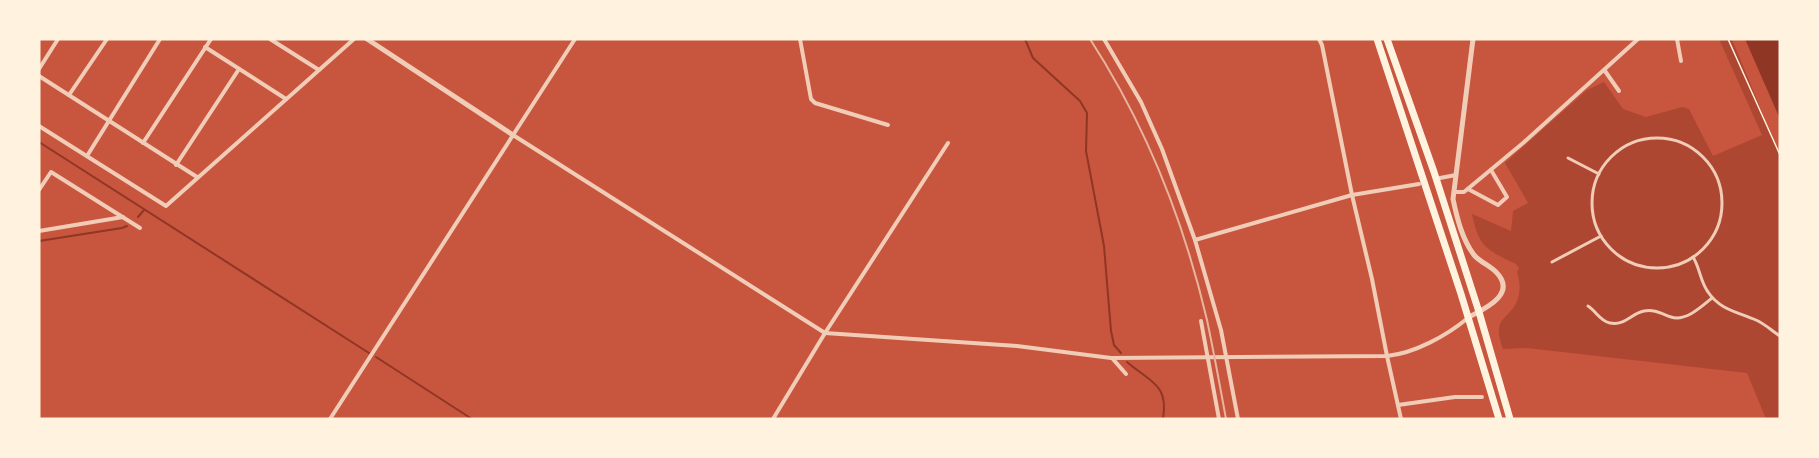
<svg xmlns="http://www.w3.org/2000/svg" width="1819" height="458" font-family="Cabin,sans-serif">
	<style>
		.green { fill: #ae4732 }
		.water { fill: #8f3625 }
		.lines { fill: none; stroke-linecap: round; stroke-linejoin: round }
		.stream { stroke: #8f3625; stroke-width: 2 }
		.path { stroke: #fff3e0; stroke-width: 1.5 }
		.pedestrian { stroke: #f1ccb7; stroke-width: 3 }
		.minor { stroke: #f1ccb7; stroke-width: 4 }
		.tertiary { stroke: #f1ccb7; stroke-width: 5 }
		.trunk { stroke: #fff3e0; stroke-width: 7 }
		.rail { stroke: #e9b49f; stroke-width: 2 }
	</style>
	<rect width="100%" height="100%" fill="#c8553d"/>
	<path class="green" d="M1719 39H1732L1780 156V419H1766L1747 373 1527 348 1503 349C1501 343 1498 336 1499 330 1499 322 1504 318 1509 313 1520 302 1522 287 1517 272L1519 268 1516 264C1487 250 1479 248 1472 214L1511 231 1513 211 1528 203 1505 163 1587 90 1604 82 1623 109 1646 117 1682 107 1689 109 1713 156 1762 135Z"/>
	<polygon class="water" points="1745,39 1780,39 1780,119"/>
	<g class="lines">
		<g class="stream">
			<polyline points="1025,39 1033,58 1080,101 1087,113 1086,151 1104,246 1111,331 1114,345 1121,353"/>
			<polyline points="39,142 369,353"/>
			<polyline points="138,217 144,210"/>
			<polyline points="39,241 122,228 127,226"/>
			<polyline points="376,357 472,419"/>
			<path d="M1127 362C1150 382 1169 384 1163 419"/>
		</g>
		<polyline class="path" points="1728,39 1780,155"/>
		<g class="pedestrian">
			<circle cx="1657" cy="203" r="65"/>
			<polyline points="1568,158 1599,174"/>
			<path d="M1693 257C1700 268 1700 281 1708 292 1720 310 1738 312 1756 320 1765 324 1772 331 1780 336"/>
			<polyline points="1552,262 1601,236"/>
			<path d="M1588 306C1596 311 1600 321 1610 323 1625 326 1632 313 1644 311 1655 309 1662 314 1671 317 1686 322 1702 306 1712 298"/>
		</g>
		<g class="minor">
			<polyline points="270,39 319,70"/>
			<polyline points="800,39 811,99 815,103 888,125"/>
			<polyline points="1104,39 1141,102 1162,149 1195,240 1221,330 1238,419"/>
			<polyline points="1319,39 1322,45 1352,195 1372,279 1387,356 1401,419"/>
			<polyline points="1677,39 1681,61"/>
			<polyline points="205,47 286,99"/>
			<polyline points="39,69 58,39"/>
			<polyline points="1605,71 1619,91"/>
			<polyline points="39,76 197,177"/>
			<polyline points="69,95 107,39"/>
			<polyline points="39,126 166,206 354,39"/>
			<path d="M513 135 825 333 1017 346 1111 358 1387 356C1415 353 1446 336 1468 318"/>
			<polyline points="143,143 211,39"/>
			<polyline points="87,156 160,39"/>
			<polyline points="176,165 239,69"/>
			<polyline points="1440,178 1456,175"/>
			<polyline points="1468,189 1498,205 1507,197 1491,170"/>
			<polyline points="39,190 51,172 140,228"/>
			<polyline points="1455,192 1464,192 1523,143 1638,39"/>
			<polyline points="39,231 123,217"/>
			<polyline points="1195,240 1352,195 1419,184"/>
			<polyline points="1201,321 1219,419"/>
			<polyline points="1112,358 1126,374"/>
			<polyline points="1398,405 1455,397 1482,397"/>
			<polyline points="330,419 575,39"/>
			<polyline points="773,419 825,333 948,143"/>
		</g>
		<g class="tertiary">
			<polyline points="367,39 513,135"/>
			<path d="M1469 317C1484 309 1518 294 1496 272 1489 265 1480 262 1474 255 1462 239 1457 218 1453 199L1473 39"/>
		</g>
		<g class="trunk">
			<polyline points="1377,39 1461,294 1499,419"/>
			<polyline points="1387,39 1434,172 1479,312 1510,419"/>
		</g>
		<path class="rail" d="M1090 39C1145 124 1184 222 1207 320 1214 353 1220 386 1226 419"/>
	</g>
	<rect width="1819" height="458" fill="none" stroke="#fff3e0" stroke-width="81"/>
</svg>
